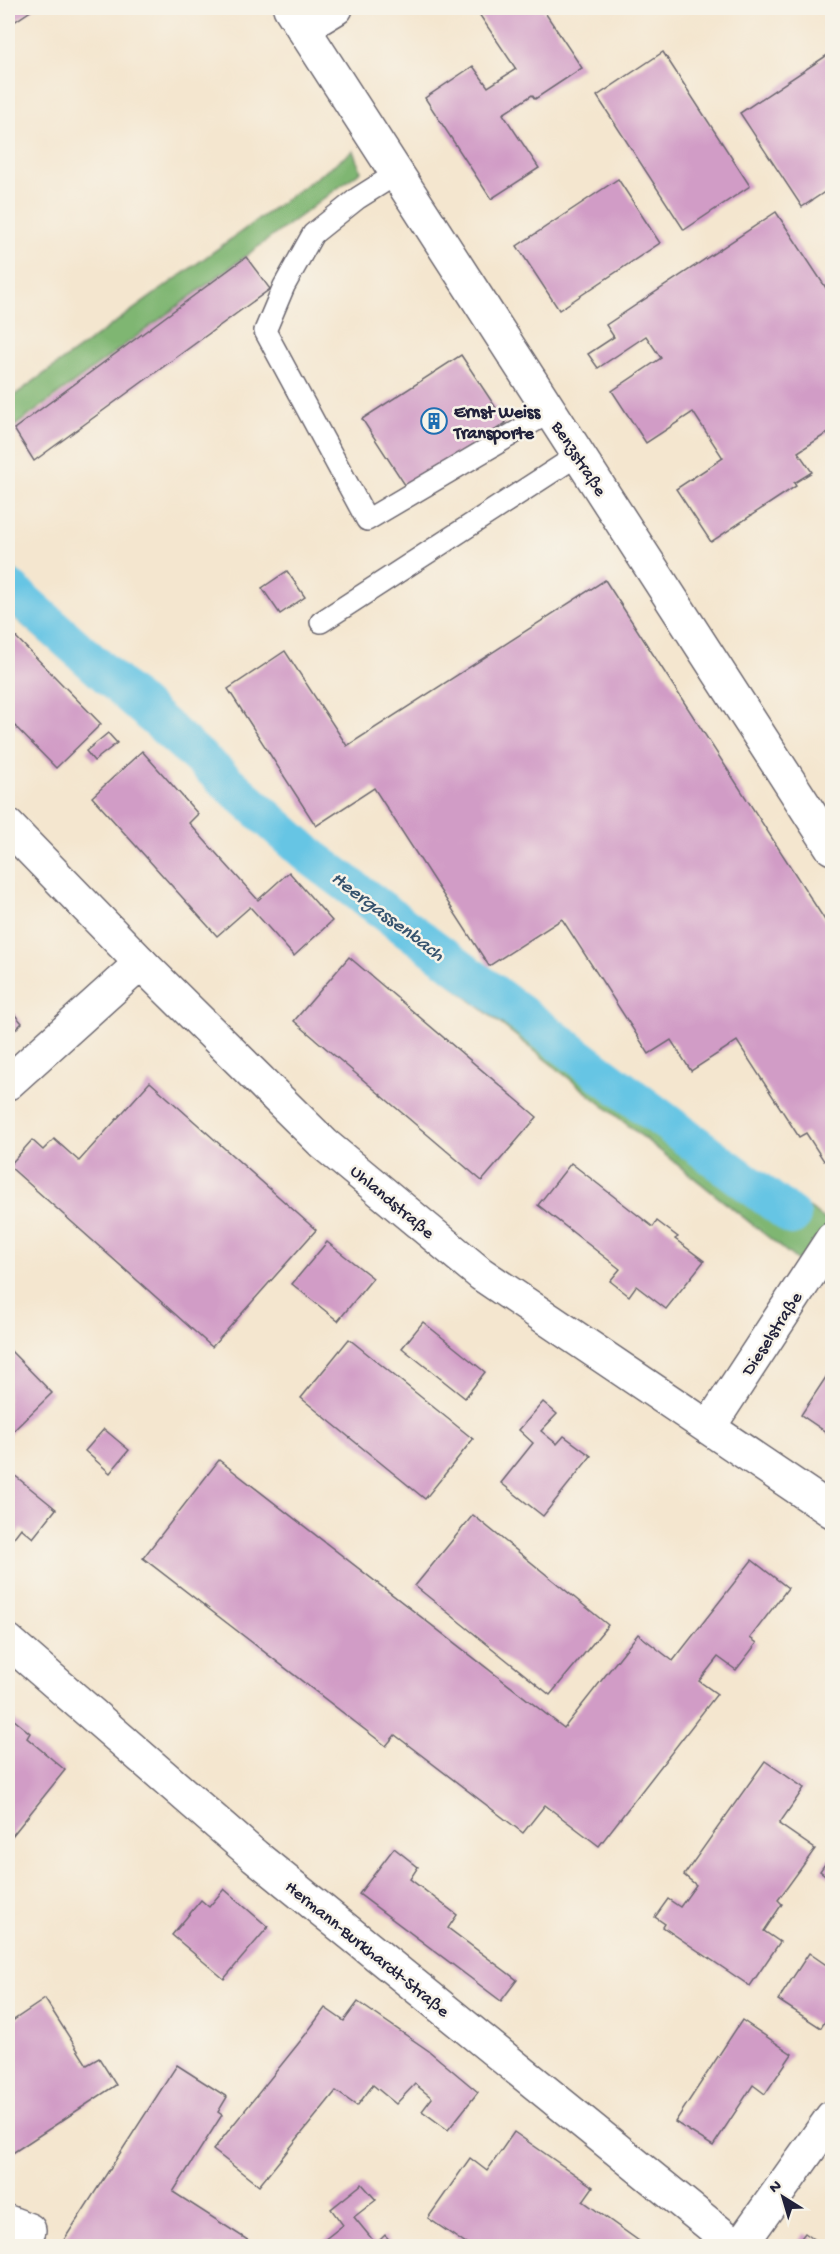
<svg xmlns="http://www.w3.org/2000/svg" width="840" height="2254" font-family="'Gochi Hand',sans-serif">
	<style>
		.forest { fill: #7fb672; stroke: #506c56; stroke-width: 1.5 }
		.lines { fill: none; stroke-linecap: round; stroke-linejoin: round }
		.canal { stroke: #66c5e4; stroke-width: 38 }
		.building { fill: #d19cc6 }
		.service-casing { stroke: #6c676f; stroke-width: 24 }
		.minor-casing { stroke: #6c676f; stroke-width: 36 }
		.service { stroke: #fff; stroke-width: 21 }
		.minor { stroke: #fff; stroke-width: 33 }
		.labels { text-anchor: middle; stroke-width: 5; stroke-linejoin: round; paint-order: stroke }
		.poi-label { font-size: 18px; font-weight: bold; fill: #22223b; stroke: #f7f3e8; text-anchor: start }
		.street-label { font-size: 18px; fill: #22223b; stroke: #f7f3e8 }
		.water-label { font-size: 20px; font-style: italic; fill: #36536e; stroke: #f7f3e8 }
	</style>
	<rect width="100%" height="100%" fill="#f7f3e8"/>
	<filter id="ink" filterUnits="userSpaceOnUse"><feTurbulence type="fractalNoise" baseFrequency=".0167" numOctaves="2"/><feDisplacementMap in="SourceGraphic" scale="12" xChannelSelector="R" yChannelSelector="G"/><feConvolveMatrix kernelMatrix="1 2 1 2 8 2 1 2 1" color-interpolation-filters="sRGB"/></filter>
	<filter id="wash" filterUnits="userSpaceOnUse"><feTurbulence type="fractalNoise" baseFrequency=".008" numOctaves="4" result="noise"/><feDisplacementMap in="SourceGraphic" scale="24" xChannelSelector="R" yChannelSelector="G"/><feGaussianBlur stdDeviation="1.35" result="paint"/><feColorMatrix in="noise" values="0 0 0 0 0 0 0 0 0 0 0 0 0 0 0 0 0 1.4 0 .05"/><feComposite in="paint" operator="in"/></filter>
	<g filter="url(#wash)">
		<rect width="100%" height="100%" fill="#f4e6cf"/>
		<g class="forest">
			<polygon points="353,151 361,171 8,431 8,400"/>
			<polygon points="8,563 309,838 832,1225 832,1288 264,835 8,612"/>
		</g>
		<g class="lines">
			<polyline class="canal" points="8,587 310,856 792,1216"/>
		</g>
		<g id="blocks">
			<g class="building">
				<polygon points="8,8 35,8 8,26"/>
				<polygon points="475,8 542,8 582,68 535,99 532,95 503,114 539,168 491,199 425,98 473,66 488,87 516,69"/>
				<polygon points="663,52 750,186 684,230 597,96"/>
				<polygon points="832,52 832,187 802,207 740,113"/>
				<polygon points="618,179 660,243 559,310 517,246"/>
				<polygon points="776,212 832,297 832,430 798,452 812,472 794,483 796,486 711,542 676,489 723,458 693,412 646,443 612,391 661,358 646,336 598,368 588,354 614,337 606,325"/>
				<polygon points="246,257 270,289 34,461 14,429"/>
				<polygon points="461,355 506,423 407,488 362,419"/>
				<polygon points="287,571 305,597 280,614 262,588"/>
				<polygon points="605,580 832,931 832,1155 824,1161 806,1133 799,1137 737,1041 691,1071 671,1040 649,1054 562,919 489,966 374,788 316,826 228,689 285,651 347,746"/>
				<polygon points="8,629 101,724 56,768 8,719"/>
				<polygon points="108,733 117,743 94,761 86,751"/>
				<polygon points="142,751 198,814 189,823 258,900 289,872 332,921 294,956 250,907 217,936 92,797"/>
				<polygon points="349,957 537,1117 482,1181 294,1021"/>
				<polygon points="8,1007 22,1023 8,1037"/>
				<polygon points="150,1082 316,1230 212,1347 9,1166 32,1140 43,1150 54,1139 79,1161"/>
				<polygon points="571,1163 653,1227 657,1221 678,1237 675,1239 704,1261 666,1309 636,1286 629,1296 610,1281 620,1269 538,1205"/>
				<polygon points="327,1242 373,1278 338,1321 292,1284"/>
				<polygon points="423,1322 485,1372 465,1398 402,1348"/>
				<polygon points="349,1339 473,1439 425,1499 301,1398"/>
				<polygon points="8,1348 52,1393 8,1436"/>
				<polygon points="832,1368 832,1436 801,1415"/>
				<polygon points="543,1402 557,1414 541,1431 557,1444 564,1436 591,1456 543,1516 501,1483 533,1443 519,1430"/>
				<polygon points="104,1429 129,1450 110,1473 85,1451"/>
				<polygon points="219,1460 564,1728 638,1634 673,1661 752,1560 788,1588 750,1638 757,1643 736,1670 718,1657 699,1681 717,1694 599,1846 545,1805 523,1833 395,1735 386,1746 143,1558"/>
				<polygon points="8,1470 56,1509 33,1538 21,1528 8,1545"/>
				<polygon points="473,1515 608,1625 550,1695 415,1586"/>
				<polygon points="8,1715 30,1733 27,1738 65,1770 8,1841"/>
				<polygon points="765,1761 804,1788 779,1824 815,1849 778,1900 782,1904 764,1931 780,1942 750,1986 663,1927 665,1924 655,1917 668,1899 680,1907 696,1885 684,1875"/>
				<polygon points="394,1848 418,1867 410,1879 457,1915 448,1928 517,1980 501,2001 359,1894"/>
				<polygon points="832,1854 832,1880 820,1871"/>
				<polygon points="224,1889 268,1927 224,1979 172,1935 201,1900 209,1907"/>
				<polygon points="809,1953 832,1969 832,2010 821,2028 778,2000"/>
				<polygon points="45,1999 87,2065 99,2058 116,2085 8,2156 8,2024"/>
				<polygon points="358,2002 429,2051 478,2092 448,2130 422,2111 432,2098 415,2084 396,2104 373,2085 357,2106 336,2091 259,2186 213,2150 306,2034 325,2008 344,2021"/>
				<polygon points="742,2020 792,2054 765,2094 753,2085 713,2146 675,2122"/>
				<polygon points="177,2065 227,2097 218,2112 222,2115 173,2192 257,2246 60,2246"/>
				<polygon points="514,2132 593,2187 583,2201 646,2246 469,2246 428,2218 470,2158 487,2171"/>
				<polygon points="362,2184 376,2200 354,2217 376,2244 385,2235 395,2246 321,2246 319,2244 343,2225 331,2209"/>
				<polygon points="805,2233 823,2246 795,2246"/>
			</g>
		</g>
	</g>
	<g filter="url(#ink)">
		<use href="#blocks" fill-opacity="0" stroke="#6c676f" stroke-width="1.5"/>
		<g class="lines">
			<g class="service-casing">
				<g id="service">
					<polyline points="396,174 358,198 313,234 284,286 265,331 367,520 550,412"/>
					<polyline points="321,622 578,455"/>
				</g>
			</g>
			<g class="minor-casing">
				<g id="minor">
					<polyline points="290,8 832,848"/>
					<polyline points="303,28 336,8"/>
					<polyline points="8,826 141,963 324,1144 481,1274 832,1511"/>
					<polyline points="8,1083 141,963"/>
					<polyline points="709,1427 832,1239"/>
					<polyline points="8,1641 255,1856 736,2246"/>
					<polyline points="8,2222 29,2230"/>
					<polyline points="740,2246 832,2117"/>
				</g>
			</g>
			<use href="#service" class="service"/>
			<use href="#minor" class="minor"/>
		</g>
	</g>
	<defs>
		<g id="building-ring" transform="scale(1.35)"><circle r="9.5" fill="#f7f3e8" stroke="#1f6fb2" stroke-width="1.5"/><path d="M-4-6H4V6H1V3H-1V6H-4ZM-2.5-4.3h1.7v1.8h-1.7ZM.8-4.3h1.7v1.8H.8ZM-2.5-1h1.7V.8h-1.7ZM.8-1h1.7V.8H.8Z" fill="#1f6fb2"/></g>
	</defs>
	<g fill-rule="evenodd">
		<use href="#building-ring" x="434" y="421"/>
	</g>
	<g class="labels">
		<g class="poi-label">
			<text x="454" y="417">Ernst Weiss<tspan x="454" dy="21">Transporte</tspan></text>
		</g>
		<g class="street-label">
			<text transform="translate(580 458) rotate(57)" y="6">Benzstraße</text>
			<text transform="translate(393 1201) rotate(40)" y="6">Uhlandstraße</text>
			<text transform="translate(771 1333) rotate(-57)" y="6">Dieselstraße</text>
			<text transform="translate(368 1948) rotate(39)" y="6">Hermann-Burkhardt-Straße</text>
		</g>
		<g class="water-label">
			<text transform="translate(389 915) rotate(37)" y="7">Heergassenbach</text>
		</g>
	</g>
	<rect width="840" height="2254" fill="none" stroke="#f7f3e8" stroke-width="30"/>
	<g transform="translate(783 2197) rotate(323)" stroke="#f7f3e8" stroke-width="4.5" paint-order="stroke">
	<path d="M0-4.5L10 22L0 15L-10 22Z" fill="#22223b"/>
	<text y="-9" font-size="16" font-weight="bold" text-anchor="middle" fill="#22223b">N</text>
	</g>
</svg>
